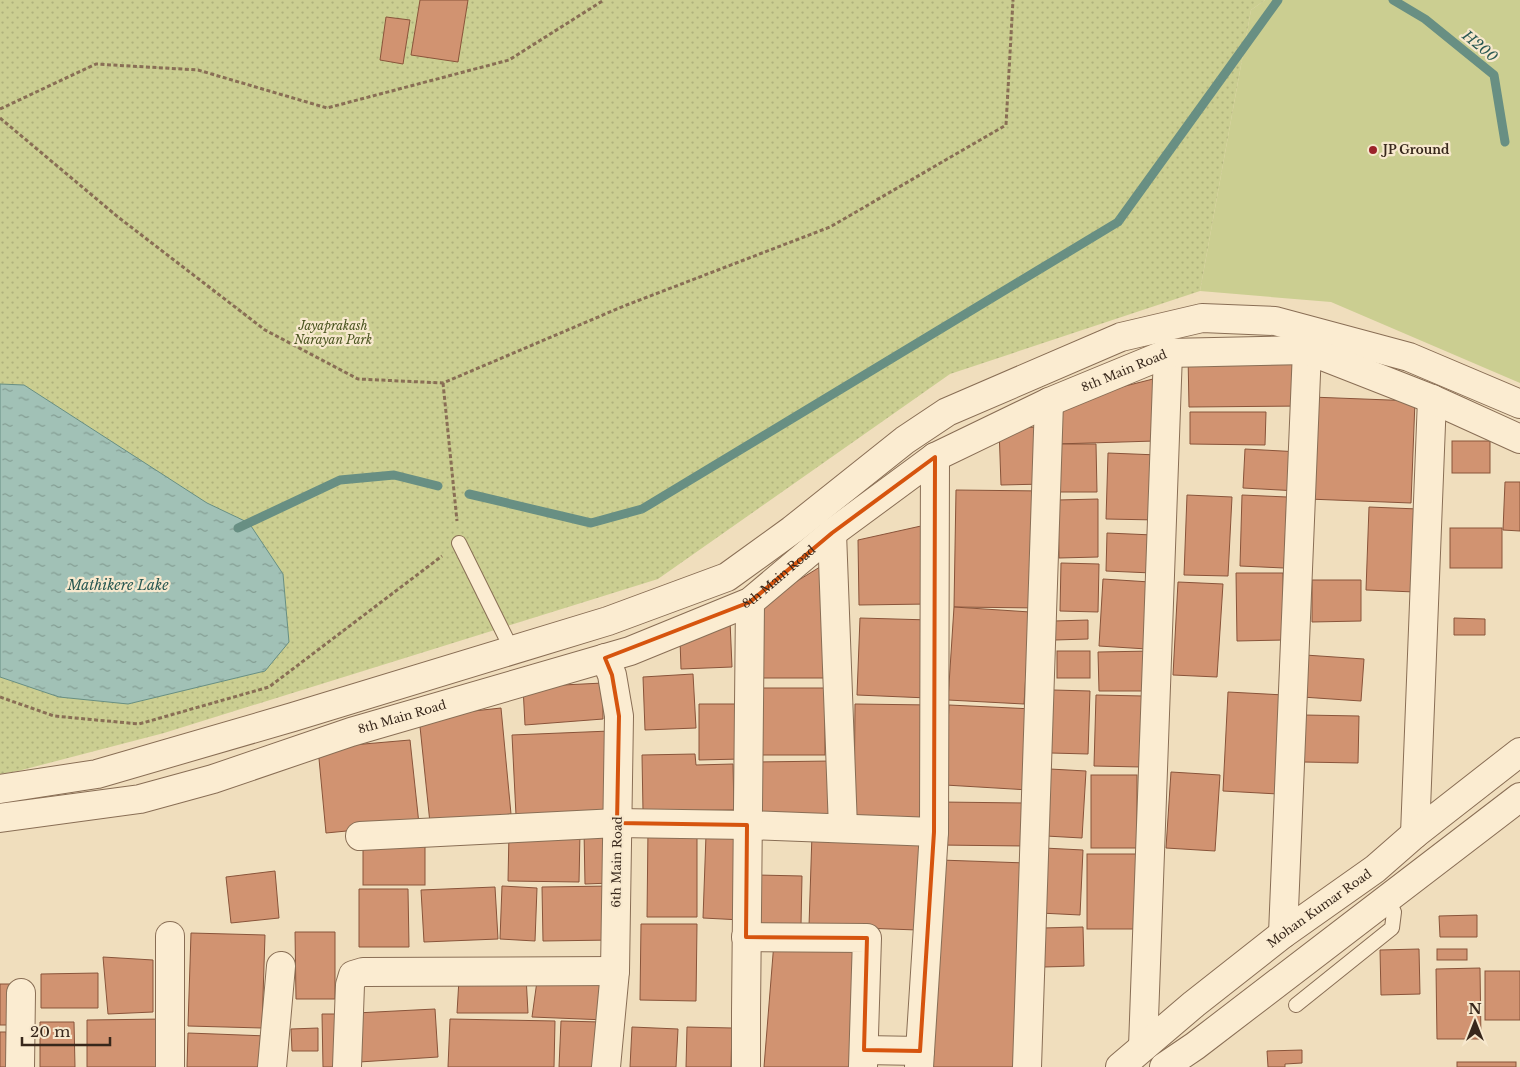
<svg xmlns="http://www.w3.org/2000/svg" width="1520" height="1067" font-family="'Libre Baskerville',serif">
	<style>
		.grass { fill: #cbce91 }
		.park { fill: url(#park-dots) }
		.water { fill: url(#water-ripples); stroke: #688f83 }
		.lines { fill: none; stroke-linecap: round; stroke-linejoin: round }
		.stream { stroke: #688f83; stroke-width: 9 }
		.building { fill: #d19371; stroke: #89543a }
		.service-casing { stroke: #896e55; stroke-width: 16 }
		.minor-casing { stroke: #896e55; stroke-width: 30 }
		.tertiary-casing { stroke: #896e55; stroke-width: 30 }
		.path { stroke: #896e55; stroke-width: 3; stroke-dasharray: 4 2.5; stroke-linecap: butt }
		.service { stroke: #fbecd1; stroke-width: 14 }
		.minor { stroke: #fbecd1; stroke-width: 28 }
		.tertiary { stroke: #fbecd1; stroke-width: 28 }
		.marked { fill: none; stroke: #d6540e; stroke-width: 4; stroke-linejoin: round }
		.poi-dot { fill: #9b222a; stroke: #f7e8cd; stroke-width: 2 }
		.labels { text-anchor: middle; stroke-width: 4.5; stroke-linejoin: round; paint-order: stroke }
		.poi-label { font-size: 12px; font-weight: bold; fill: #37271b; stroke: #f7e8cd; text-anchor: start }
		.park-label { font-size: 12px; font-style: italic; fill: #4b5520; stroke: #f7e8cd }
		.street-label { font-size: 12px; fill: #37271b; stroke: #f7e8cd }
		.water-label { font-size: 14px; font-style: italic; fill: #295852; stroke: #f7e8cd }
	</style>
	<defs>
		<pattern id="park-dots" width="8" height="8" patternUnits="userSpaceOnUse" patternTransform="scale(1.25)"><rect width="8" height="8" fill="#cbce91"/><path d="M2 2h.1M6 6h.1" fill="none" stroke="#afb17c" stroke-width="1.8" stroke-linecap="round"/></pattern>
		<pattern id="water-ripples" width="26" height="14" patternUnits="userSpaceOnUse" patternTransform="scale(1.25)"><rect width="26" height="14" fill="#a1c1b6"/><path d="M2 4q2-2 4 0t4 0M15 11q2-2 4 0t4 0" fill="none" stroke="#849d93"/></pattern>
	</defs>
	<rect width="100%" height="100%" fill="#f0debd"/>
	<polygon class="grass" points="1265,0 1520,0 1520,383 1331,302 1200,291 1251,10"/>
	<polygon class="park" points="0,0 1265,0 1251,10 1200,291 950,374 658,579 164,733 18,771 0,774"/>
	<polygon class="water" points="0,384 24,385 207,503 249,523 283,574 289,642 265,671 128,704 59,697 0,677"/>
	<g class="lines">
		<g class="stream">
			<polyline points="1393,0 1425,19 1494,75 1505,142"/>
			<polyline points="469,494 591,523 642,509 1118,222 1278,0"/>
			<polyline points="238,528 340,480 394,475 438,486"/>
		</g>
	</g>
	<g class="building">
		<polygon points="420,0 468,0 458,62 411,55"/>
		<polygon points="386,17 410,20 403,64 380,60"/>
		<polygon points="1304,353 1304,406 1189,407 1188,355"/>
		<polygon points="1153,379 1155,441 1056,444 1058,403"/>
		<polygon points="1311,397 1415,401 1411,503 1308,499"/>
		<polygon points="1190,412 1266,412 1265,445 1190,444"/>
		<polygon points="1043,427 1045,484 1001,485 999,428"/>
		<rect x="1452" y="441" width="38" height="32"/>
		<polygon points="1057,444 1096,444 1097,492 1057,492"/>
		<polygon points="1245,449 1300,452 1298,491 1243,488"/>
		<polygon points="1108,453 1158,455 1157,520 1106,519"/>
		<polygon points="1505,482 1520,482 1520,531 1503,530"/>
		<polygon points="956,490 1042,491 1040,608 954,607"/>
		<polygon points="1187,495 1232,497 1228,576 1184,575"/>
		<polygon points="1242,495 1287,497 1284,568 1240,566"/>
		<polygon points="1098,499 1098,557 1059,558 1058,500"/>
		<polygon points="1369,507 1418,509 1415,592 1366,590"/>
		<polygon points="930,524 928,604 859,605 858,540"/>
		<rect x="1450" y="528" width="52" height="40"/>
		<polygon points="1107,533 1153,535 1152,573 1106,571"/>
		<polygon points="828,562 830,678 751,678 755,607"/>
		<polygon points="1061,563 1099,564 1098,612 1060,611"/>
		<polygon points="1236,573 1283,573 1284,640 1237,641"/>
		<polygon points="1103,579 1150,582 1147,649 1099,646"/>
		<polygon points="1312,580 1361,580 1361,621 1312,622"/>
		<polygon points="1178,582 1223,584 1217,677 1173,675"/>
		<polygon points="954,607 1030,612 1024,704 948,700"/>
		<polygon points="860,618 930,620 928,698 857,695"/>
		<polygon points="1454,618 1485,619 1485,635 1454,635"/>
		<polygon points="1088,620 1088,639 1055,640 1054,621"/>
		<polygon points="730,621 732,667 681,669 680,640"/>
		<rect x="1057" y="651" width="33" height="27"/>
		<polygon points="1152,651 1153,691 1099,691 1098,652"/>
		<polygon points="1305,655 1364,659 1361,701 1302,697"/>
		<polygon points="693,674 696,728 645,730 643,677"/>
		<polygon points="603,683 603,719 525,725 523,687"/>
		<rect x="754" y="688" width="71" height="67"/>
		<polygon points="1053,690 1090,691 1088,754 1051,753"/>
		<polygon points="1228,692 1284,695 1278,794 1223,791"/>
		<polygon points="1096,695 1143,696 1142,767 1094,766"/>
		<polygon points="699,704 741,704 741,759 699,760"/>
		<polygon points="855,704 930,705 929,820 854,819"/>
		<polygon points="949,705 1033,709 1029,790 945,785"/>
		<polygon points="501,708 511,814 430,823 419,717"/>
		<polygon points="1304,715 1359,716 1358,763 1303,762"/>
		<polygon points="610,731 613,811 516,815 512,735"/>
		<polygon points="410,740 419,824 326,833 318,748"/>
		<polygon points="695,754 696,765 733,764 734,810 643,811 642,755"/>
		<polygon points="832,761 833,819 757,820 756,762"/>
		<polygon points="1050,769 1086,771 1082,838 1046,836"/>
		<polygon points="1171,772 1220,775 1215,851 1166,848"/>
		<rect x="1091" y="775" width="46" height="73"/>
		<polygon points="940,802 1025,803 1024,846 939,845"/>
		<polygon points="648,829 697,829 697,917 647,917"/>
		<polygon points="584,831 611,832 611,883 585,884"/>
		<polygon points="509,832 580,833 579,882 508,881"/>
		<polygon points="812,834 920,837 917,930 809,926"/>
		<polygon points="706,835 745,837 742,920 703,918"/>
		<rect x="363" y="841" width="62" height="44"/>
		<polygon points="1044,848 1083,850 1080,915 1040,913"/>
		<rect x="1087" y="854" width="49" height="75"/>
		<polygon points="940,860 1026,863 1017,1067 932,1067"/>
		<polygon points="275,871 279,918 231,923 226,877"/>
		<polygon points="757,875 802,876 801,925 756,924"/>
		<polygon points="502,886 537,888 535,941 500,939"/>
		<polygon points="612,886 612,940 543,941 542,887"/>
		<polygon points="495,887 498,939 424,942 421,890"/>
		<polygon points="359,889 408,889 409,947 359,947"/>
		<polygon points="1477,915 1477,937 1440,937 1439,916"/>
		<polygon points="641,924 697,924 696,1001 640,1000"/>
		<polygon points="1083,927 1084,966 1043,967 1043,928"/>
		<polygon points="295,932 335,932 335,999 296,999"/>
		<polygon points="191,933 265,935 262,1028 188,1026"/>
		<polygon points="774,942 858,948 849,1067 764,1067"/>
		<polygon points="1419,949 1420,994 1381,995 1380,950"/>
		<rect x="1437" y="949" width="30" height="11"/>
		<polygon points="103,957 153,960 153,1012 108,1014"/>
		<polygon points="1480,968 1481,1039 1437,1039 1436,969"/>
		<rect x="1485" y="971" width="35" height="49"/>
		<polygon points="98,973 98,1008 41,1008 41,974"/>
		<polygon points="526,976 528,1013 457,1013 459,979"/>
		<polygon points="604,980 606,1020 532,1017 537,981"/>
		<rect x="0" y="984" width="15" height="41"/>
		<polygon points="435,1009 438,1057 359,1062 356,1013"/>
		<polygon points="322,1014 342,1014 342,1067 323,1067"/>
		<polygon points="165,1019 165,1067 87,1067 87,1020"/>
		<polygon points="450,1019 555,1021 554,1067 448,1067"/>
		<polygon points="561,1021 601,1022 600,1067 559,1067"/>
		<polygon points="40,1022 74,1022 75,1067 40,1067"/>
		<polygon points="632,1027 678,1029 676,1067 630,1067"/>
		<polygon points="687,1027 732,1028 731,1067 686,1067"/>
		<polygon points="318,1028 318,1051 292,1051 291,1029"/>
		<polygon points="0,1032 6,1032 8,1067 0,1067"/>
		<polygon points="188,1033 267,1036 266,1067 187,1067"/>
		<polygon points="1302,1050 1302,1063 1285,1064 1285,1067 1268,1067 1267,1051"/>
		<rect x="1457" y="1062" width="59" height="5"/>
	</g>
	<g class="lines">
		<g class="service-casing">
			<g id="service">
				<polyline points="459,543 512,650"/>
				<polyline points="1296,1005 1392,928 1394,912 1387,899"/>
			</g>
		</g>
		<g class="minor-casing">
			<g id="minor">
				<polyline points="832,533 843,828"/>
				<polyline points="605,658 612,675 619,716 615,971 606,1067"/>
				<polyline points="1415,834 1432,399"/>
				<polyline points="360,836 617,823 747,825 934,832"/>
				<polyline points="1283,934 1307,350"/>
				<polyline points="746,937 867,938 863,1067"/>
				<polyline points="1143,1047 1168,353"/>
				<polyline points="864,1050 920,1051"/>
				<polyline points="20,1067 21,993"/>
				<polyline points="170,1067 170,936"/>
				<polyline points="272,1067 281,966"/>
				<polyline points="347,1067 350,985 353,975 363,972 615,971"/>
				<polyline points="746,1067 746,1013 750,602"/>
				<polyline points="919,1067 934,832 935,457"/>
				<polyline points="1027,1067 1049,402"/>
			</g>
		</g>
		<g class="tertiary-casing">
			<g id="tertiary">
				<polyline points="0,789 97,774 293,717 608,621 727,577 792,530 905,440 947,412 1121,337 1202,318 1275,321 1409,357 1520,404"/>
				<path id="s1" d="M0 818 140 799 213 779 351 732 630 651 750 602 832 533 935 457 1049 402 1168 353 1307 350 1432 399 1520 439"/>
				<path id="s2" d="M1120 1067 1194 1004 1283 934 1375 869 1415 834 1520 752"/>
				<polyline points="1164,1067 1195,1046 1520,797"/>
			</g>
		</g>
		<g class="path">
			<polyline points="0,109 96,64 198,70 327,108 509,60 604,0"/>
			<polyline points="0,118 118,217 265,330 358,379 443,383 624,306 830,227 1006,125 1013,0"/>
			<polyline points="443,383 457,521"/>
			<polyline points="0,697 54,716 139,724 269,687 442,556"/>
		</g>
		<use href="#service" class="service"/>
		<use href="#minor" class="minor"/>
		<use href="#tertiary" class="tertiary"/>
	</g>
	<path class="marked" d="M935 457 934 832 920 1051 864 1050 867 938 746 937 747 825 617 823 619 716 612 675 605 658 750 602 832 533Z"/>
	<circle class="poi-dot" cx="1373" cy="150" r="5"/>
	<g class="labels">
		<g class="poi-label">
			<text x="1383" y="154">JP Ground</text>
		</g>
		<g class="park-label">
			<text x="333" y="330">Jayaprakash<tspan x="333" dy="14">Narayan Park</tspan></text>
		</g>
		<g class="street-label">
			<text dy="4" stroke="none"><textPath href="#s1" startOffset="1226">8th Main Road</textPath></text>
			<text dy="4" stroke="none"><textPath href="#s1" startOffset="821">8th Main Road</textPath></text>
			<text dy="4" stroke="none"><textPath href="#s1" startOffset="416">8th Main Road</textPath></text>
			<text transform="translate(617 862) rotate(-89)" y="4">6th Main Road</text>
			<text dy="4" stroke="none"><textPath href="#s2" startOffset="255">Mohan Kumar Road</textPath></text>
		</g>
		<g class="water-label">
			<text transform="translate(1480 46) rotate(39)" y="5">H200</text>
			<text x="118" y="590">Mathikere Lake</text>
		</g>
	</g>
	<g transform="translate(1475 1022)" stroke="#f7e8cd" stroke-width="4" paint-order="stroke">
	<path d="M0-4L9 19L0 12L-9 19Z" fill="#37271b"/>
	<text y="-8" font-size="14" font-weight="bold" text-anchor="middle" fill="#37271b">N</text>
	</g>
	<path d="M22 1037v8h88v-8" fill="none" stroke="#37271b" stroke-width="2.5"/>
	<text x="30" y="1037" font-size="15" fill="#37271b" stroke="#f7e8cd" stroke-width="4" paint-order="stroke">20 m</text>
</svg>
